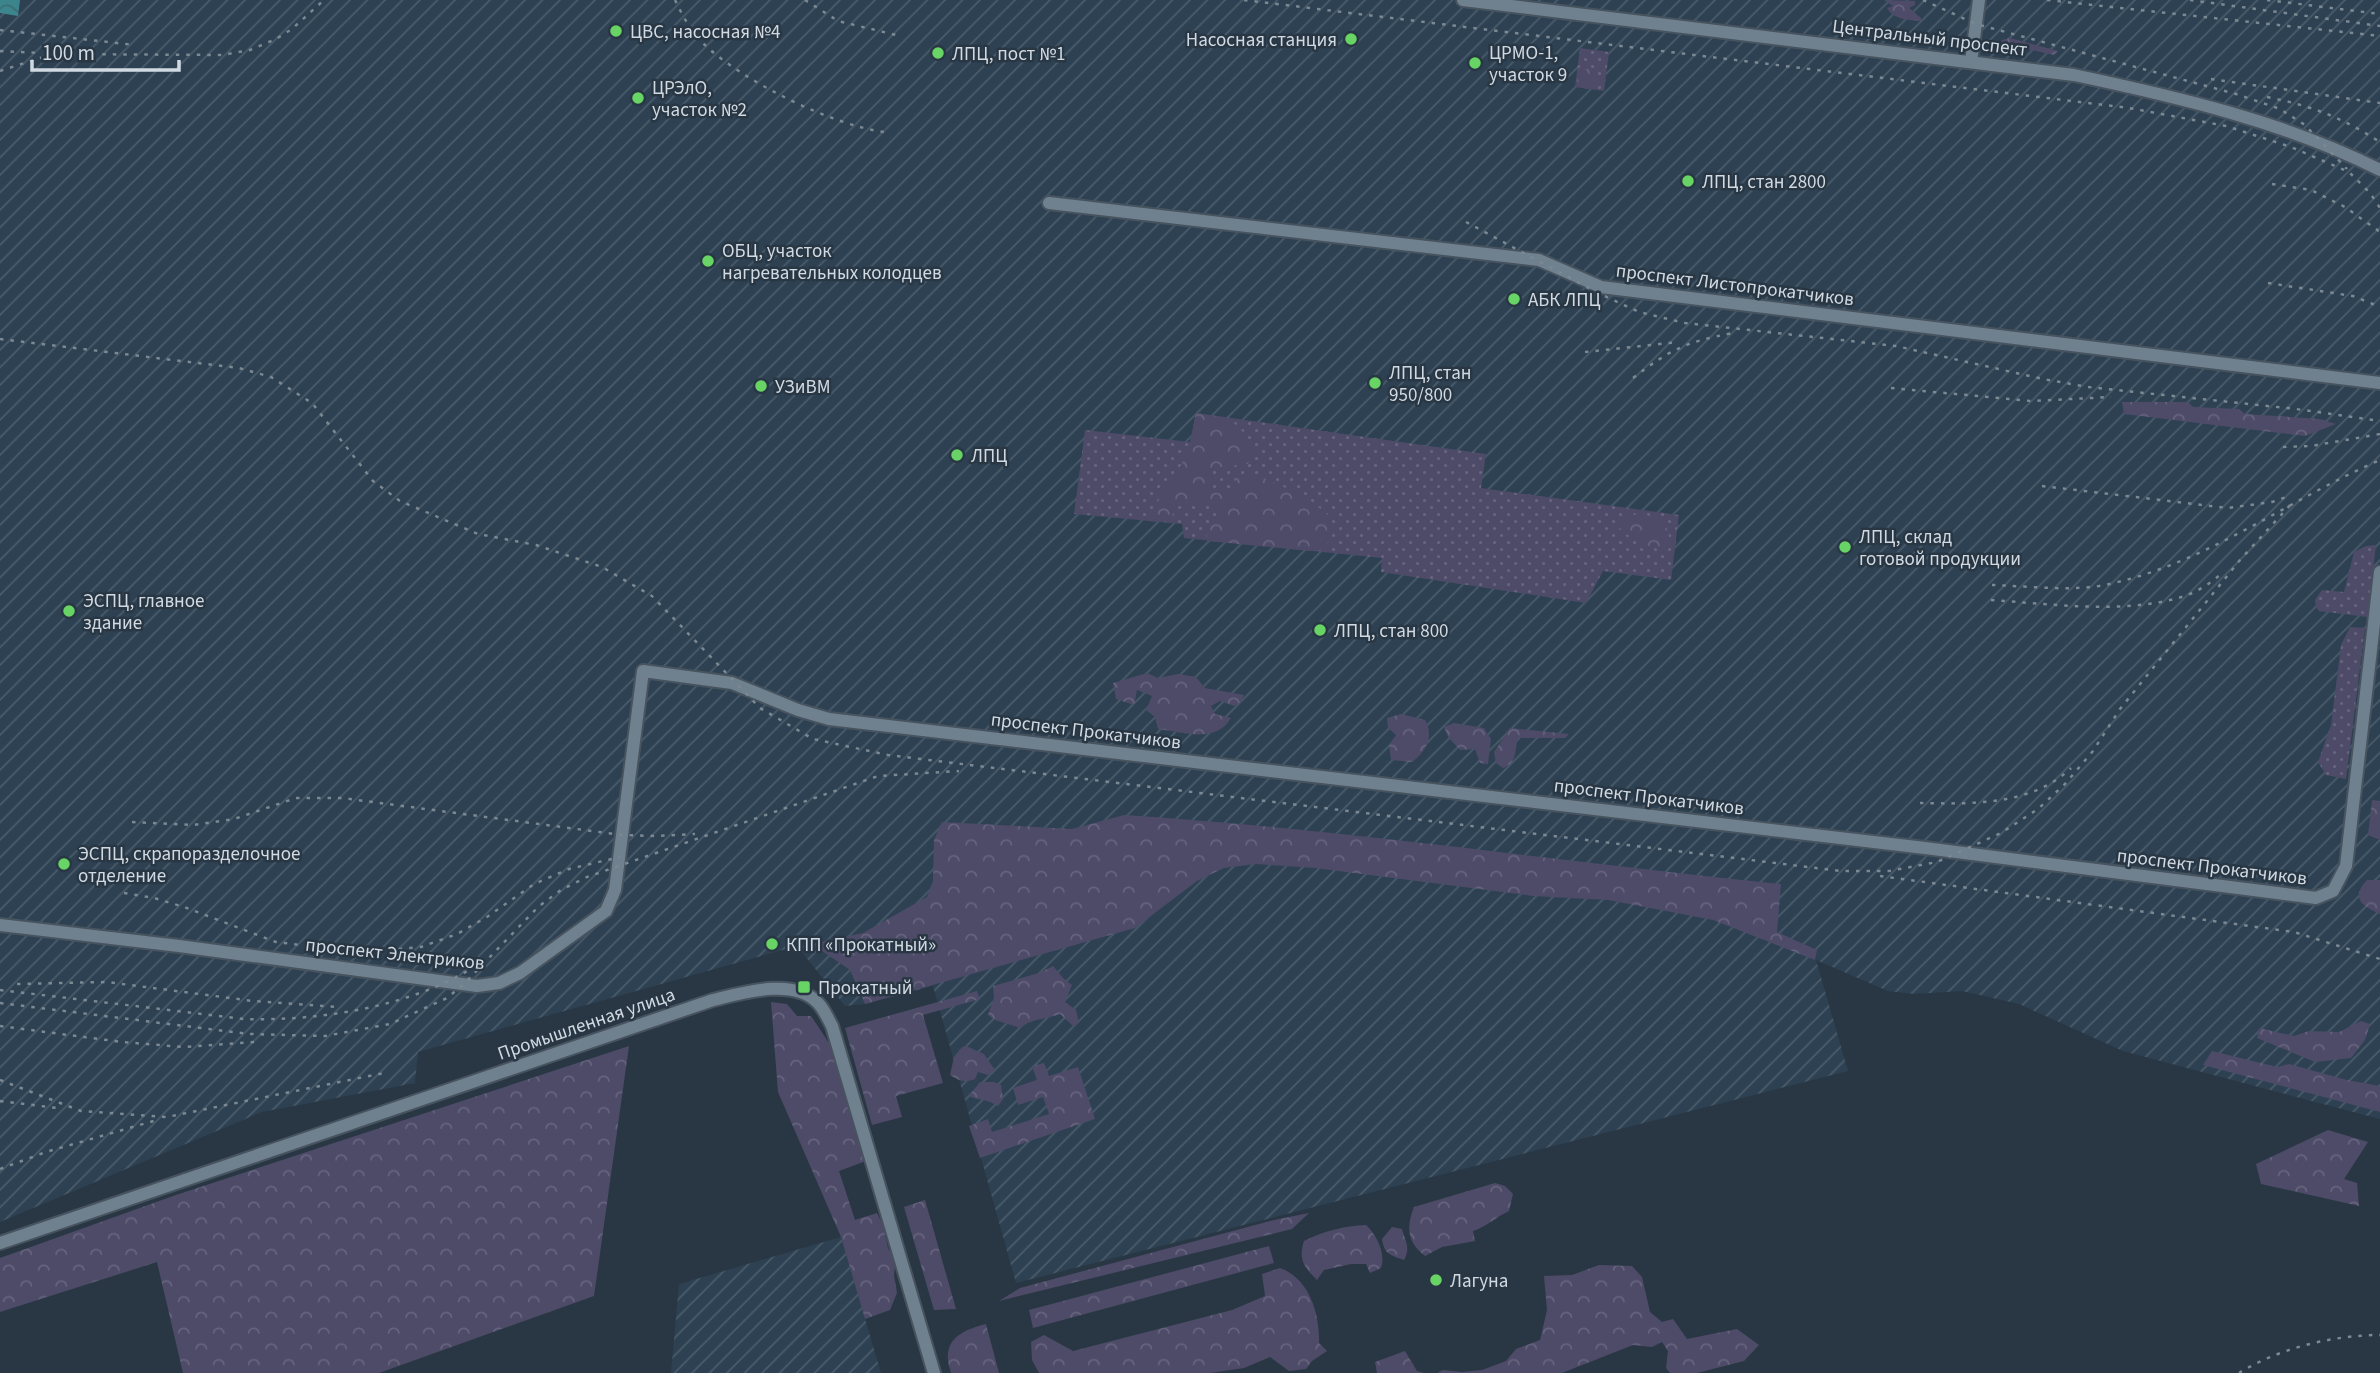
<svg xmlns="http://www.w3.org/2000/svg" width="2380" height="1373" font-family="'Source Sans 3',sans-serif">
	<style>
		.industrial { fill: url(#industrial-furrows) }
		.grass { fill: url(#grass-dots) }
		.forest { fill: url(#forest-crowns) }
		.water { fill: url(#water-waves) }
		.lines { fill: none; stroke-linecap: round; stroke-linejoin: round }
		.minor-casing { stroke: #47535e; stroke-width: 16 }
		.minor { stroke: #6f808e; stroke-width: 12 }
		.rail { stroke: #7c8892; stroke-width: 2.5; stroke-dasharray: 3.5 7; stroke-linecap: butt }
		.poi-dot { fill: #67d465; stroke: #293744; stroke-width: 2.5 }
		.labels { text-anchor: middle; stroke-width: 5; stroke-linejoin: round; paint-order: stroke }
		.poi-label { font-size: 19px; fill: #d1dae2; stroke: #293744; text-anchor: start }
		.street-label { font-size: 19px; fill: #d1dae2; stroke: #293744 }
	</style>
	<defs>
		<pattern id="industrial-furrows" width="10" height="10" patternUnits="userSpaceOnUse" patternTransform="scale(1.75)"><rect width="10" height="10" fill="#2d4152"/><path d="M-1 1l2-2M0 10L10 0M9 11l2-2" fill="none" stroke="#4a5c6b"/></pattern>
		<pattern id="grass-dots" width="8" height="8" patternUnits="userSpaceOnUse" patternTransform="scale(1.75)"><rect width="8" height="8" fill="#4d4b68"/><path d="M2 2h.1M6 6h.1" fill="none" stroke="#66647d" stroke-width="1.8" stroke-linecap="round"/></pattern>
		<pattern id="forest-crowns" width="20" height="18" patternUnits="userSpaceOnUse" patternTransform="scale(1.75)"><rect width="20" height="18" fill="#4d4b68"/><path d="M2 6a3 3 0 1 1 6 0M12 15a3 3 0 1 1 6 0" fill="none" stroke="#66647d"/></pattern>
		<pattern id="water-waves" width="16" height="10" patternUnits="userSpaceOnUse" patternTransform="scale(1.75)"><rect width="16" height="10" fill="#3c858d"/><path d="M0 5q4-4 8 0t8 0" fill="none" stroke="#3d6d73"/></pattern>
	</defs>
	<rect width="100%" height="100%" fill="#293744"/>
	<g class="industrial">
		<polygon points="0,0 2380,0 2380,1119 2123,1051 2019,1004 1962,991 1914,994 1888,991 1816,960 1848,1071 1016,1283 933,986 865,1004 845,1006 797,946 418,1052 415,1083 262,1112 0,1222"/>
		<polygon points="841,1237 881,1373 671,1373 679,1284"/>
	</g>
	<g class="grass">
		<polygon points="1580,48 1609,52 1604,91 1575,87"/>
		<polygon points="1196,413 1486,454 1481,488 1679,515 1671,580 1603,571 1586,603 1381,572 1382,558 1184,538 1182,524 1074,514 1085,430 1190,442"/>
		<polygon points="2376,545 2367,617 2319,611 2316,607 2315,600 2322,590 2344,592 2354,552 2366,546"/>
		<polygon points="2350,627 2365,628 2346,779 2326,775 2318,762 2331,725 2341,645"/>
	</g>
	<g class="forest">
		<path d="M1884 0 1915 1V5L1909 8 1921 18 1922 21C1909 20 1894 20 1887 8L1893 6Z"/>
		<polygon points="2010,38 2051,49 2058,51 2054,55 2032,50 1997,49 2002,40"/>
		<circle cx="1588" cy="79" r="10"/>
		<polygon points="2122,402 2188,402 2193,407 2239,409 2245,414 2320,419 2336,424 2305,436 2124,414"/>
		<path d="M1196 413C1229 419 1237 417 1253 449L1248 464 1213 468 1212 488 1232 492 1236 478H1263L1306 497 1329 516 1332 537 1323 550 1310 551 1207 541 1206 529 1219 512V503L1177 504 1170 522 1147 521C1158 498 1175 479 1185 457 1191 443 1193 428 1196 413Z"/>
		<path d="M1641 514C1664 518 1671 527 1669 549 1649 551 1630 538 1616 525L1623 516Z"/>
		<path d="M1147 673 1158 678 1178 674 1196 677 1205 688 1244 695 1241 702 1234 706 1220 701 1211 706 1215 714 1231 718C1216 744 1183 732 1158 729L1155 717 1146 710 1152 696 1137 690 1134 705 1116 699 1113 683Z"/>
		<path d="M1401 714 1425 720C1434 736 1427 751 1412 762L1391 760 1389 745 1396 735 1388 728 1387 718Z"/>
		<polygon points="1454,723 1484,728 1491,739 1488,764 1480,763 1475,749 1460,750 1448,737 1444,727"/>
		<path d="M1510 728 1569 734 1565 738H1518C1514 752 1518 762 1503 768L1496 763 1494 752Z"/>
		<polygon points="2372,800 2380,801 2380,840 2368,835"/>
		<path d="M1124 815C1344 829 1562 862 1781 884L1777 932 1817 950 1815 960 1713 920 1608 900 1533 896 1315 868 1256 864 1224 868 1197 881 1135 928 865 1004 850 970 812 944 863 933 927 897 933 881 934 840 942 822 1072 829Z"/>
		<path d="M2367 880H2380V914C2362 906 2350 898 2367 880Z"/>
		<path d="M1053 966 1064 979 1072 985 1065 1002 1076 1010 1079 1023 1073 1026 1060 1014C1047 1019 1030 1019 1020 1028L995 1020 988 1015 994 998 993 986 1039 973Z"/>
		<polygon points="977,991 980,999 923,1015 943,1083 896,1096 902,1117 872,1125 845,1028"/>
		<polygon points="771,1002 787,1004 797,1016 811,1016 833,1049 866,1161 839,1171 855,1220 877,1213 883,1225 888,1248 892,1255 895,1265 894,1275 897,1293 890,1310 865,1319 841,1237 778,1092"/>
		<polygon points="2361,1021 2370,1024 2365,1040 2351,1058 2315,1062 2257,1038 2259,1028 2294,1036 2309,1031 2339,1032"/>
		<polygon points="629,1046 594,1296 379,1373 183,1373 157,1262 0,1312 0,1258 176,1195"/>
		<path d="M966 1046 984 1054 995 1070 988 1075 978 1072 975 1079C965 1083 959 1081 950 1075L954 1057 962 1047Z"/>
		<polygon points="2212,1051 2277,1067 2289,1064 2347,1080 2380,1086 2380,1112 2203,1065"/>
		<polygon points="1044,1063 1049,1076 1078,1067 1095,1119 980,1158 969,1126 988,1119 992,1132 1049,1114 1043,1097 1018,1105 1013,1088 1037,1080 1032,1066"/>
		<path d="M980 1082H994L1001 1085 1003 1099 998 1106C985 1098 980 1101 969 1096Z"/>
		<polygon points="2328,1130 2368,1142 2344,1179 2357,1183 2359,1206 2261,1184 2256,1164"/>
		<path d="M1495 1183 1505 1186 1513 1194 1509 1211C1496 1217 1486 1227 1473 1231L1475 1241 1442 1247 1425 1256C1407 1242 1406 1227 1414 1207Z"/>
		<polygon points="925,1200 956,1309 934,1310 904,1207"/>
		<polygon points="1309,1213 1292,1229 999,1301 1020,1288 1274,1220"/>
		<path d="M1366 1225C1377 1235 1386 1254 1381 1268L1370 1273 1366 1264H1351L1324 1270 1317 1280C1304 1267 1298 1259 1304 1241 1323 1231 1345 1226 1366 1225Z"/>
		<path d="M1392 1227 1402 1229C1405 1241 1411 1247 1404 1260 1390 1255 1384 1254 1382 1239Z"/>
		<polygon points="1269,1246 1274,1263 1033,1328 1029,1310"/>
		<polygon points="1599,1265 1632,1266 1642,1277 1650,1312 1662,1322 1673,1319 1687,1339 1737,1329 1759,1345 1744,1361 1697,1373 1670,1373 1666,1368 1668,1351 1662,1342 1652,1347 1633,1345 1562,1373 1437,1373 1443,1370 1462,1372 1482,1370 1506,1361 1516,1349 1540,1340 1547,1310 1544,1276 1572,1275"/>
		<path d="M1280 1268C1309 1278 1320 1314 1319 1343L1327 1351 1312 1361 1306 1369 1289 1371 1270 1357 1244 1368 1210 1373H1039L1032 1360 1031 1342 1044 1335 1073 1351 1232 1310 1265 1296 1262 1274Z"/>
		<path d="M986 1324 999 1373H951C940 1341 959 1331 986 1324Z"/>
		<polygon points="1405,1351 1417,1371 1424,1373 1377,1373 1375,1362"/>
	</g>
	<polygon class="water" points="0,0 20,0 18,16 0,13"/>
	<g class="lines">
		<g class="minor-casing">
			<g id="minor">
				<path d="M1463 0 2074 75C2178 97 2285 122 2380 170"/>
				<polyline points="1971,62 1979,0"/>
				<polyline points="1049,203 1539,260 1601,287 2380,383"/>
				<polyline points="0,925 179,946 477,986 499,983 520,973 606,911 615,890 643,671 732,683 798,710 829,719 1925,848 2316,898 2333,891 2346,866 2380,572"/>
				<path d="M0 1243 713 1000C742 993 794 977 818 1003 824 1009 828 1019 832 1026L934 1373"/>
			</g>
		</g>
		<use href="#minor" class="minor"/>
		<g class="rail">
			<path d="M675 0C683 16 691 33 705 45 744 82 832 125 884 132"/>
			<polyline points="805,0 838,21 896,35"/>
			<polyline points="1244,0 2129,108 2226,126 2291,147 2349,172 2370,193 2380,208"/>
			<polyline points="1923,0 1976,24 2236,94 2280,109 2305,125 2347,169"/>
			<polyline points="2047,0 2380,36"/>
			<polyline points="2190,0 2380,26"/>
			<polyline points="2267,0 2380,14"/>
			<polyline points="0,30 135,45"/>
			<polyline points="0,51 42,53"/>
			<polyline points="0,71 52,54 222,55 250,50 276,39 292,29 324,0"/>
			<polyline points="2211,79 2380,103"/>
			<path d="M2267 97C2312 106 2341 117 2380 142"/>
			<polyline points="2272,184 2311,190 2345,207 2380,232"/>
			<polyline points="1466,222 1598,293 1639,312 1685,323 1896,346 2043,379 2088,387 2296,409 2380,421"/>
			<polyline points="2268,283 2353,296 2380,307"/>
			<polyline points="0,339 239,368 271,377 312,403 373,481 400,501 478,534 536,545 602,567 652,596 760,708 813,739 888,755 1841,871 1889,871 1937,862 2001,833 2038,809 2065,784 2093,751 2120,709 2240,560 2292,503"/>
			<polyline points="1585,352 1679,342"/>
			<path d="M1633 378C1671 349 1686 342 1733 333"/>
			<polyline points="1891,388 2031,401 2111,397"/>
			<polyline points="2283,447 2311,446 2380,434"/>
			<polyline points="2042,486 2228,508 2272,502 2289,496"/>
			<path d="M1992 585C2027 586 2065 591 2099 586 2200 568 2287 500 2380 460"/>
			<path d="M1991 600C2050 604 2121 614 2178 598 2194 594 2208 585 2220 575"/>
			<path d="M1920 803C1970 804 2032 806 2071 768"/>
			<polyline points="132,822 193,825 234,819 296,798 342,798 622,835 655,836 695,834"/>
			<polyline points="1880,876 2294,932 2380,959"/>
			<polyline points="124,893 154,898 184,907 276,942 334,949 377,951 421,947 457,934 487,917 534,884 569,869 620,857"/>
			<polyline points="17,984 107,982 253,1001 337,1007"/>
			<path d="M0 990 244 1019C317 1021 405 1008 469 970"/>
			<polyline points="0,1003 249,1034 325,1036 390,1024 447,998 464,984 538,907 561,890 587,877 878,776 959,771"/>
			<polyline points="0,1026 122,1042 183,1047 255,1042"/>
			<polyline points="0,1080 81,1111 167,1117 384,1073"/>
			<polyline points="0,1101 57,1108"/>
			<polyline points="0,1169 46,1152 157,1120"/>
			<path d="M2239 1373C2279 1348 2334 1335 2380 1335"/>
		</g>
	</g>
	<g class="poi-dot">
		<circle cx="616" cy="31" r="7"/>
		<circle cx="1351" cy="39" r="7"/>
		<circle cx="938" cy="53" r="7"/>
		<circle cx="1475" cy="63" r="7"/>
		<circle cx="638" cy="98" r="7"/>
		<circle cx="1688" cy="181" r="7"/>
		<circle cx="708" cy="261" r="7"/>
		<circle cx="1514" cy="299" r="7"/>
		<circle cx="1375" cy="383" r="7"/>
		<circle cx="761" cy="386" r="7"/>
		<circle cx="957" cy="455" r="7"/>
		<circle cx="1845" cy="547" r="7"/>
		<circle cx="69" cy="611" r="7"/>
		<circle cx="1320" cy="630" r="7"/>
		<circle cx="64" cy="864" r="7"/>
		<circle cx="772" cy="944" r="7"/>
		<rect x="797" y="980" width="14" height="14" rx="3.5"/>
		<circle cx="1436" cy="1280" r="7"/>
	</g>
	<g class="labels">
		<g class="poi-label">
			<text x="630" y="38">ЦВС, насосная №4</text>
			<text x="1337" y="46" text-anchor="end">Насосная станция</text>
			<text x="1489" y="59">ЦРМО-1,<tspan x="1489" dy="22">участок 9</tspan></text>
			<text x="952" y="60">ЛПЦ, пост №1</text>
			<text x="652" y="94">ЦРЭлО,<tspan x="652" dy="22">участок №2</tspan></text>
			<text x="1702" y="188">ЛПЦ, стан 2800</text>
			<text x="722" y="257">ОБЦ, участок<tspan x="722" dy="22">нагревательных колодцев</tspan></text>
			<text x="1528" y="306">АБК ЛПЦ</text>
			<text x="1389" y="379">ЛПЦ, стан<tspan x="1389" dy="22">950/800</tspan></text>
			<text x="775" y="393">УЗиВМ</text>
			<text x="971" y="462">ЛПЦ</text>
			<text x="1859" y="543">ЛПЦ, склад<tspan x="1859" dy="22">готовой продукции</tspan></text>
			<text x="83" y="607">ЭСПЦ, главное<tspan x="83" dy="22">здание</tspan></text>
			<text x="1334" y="637">ЛПЦ, стан 800</text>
			<text x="78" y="860">ЭСПЦ, скрапоразделочное<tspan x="78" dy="22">отделение</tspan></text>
			<text x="786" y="951">КПП «Прокатный»</text>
			<text x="818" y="994">Прокатный</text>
			<text x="1450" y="1287">Лагуна</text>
		</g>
		<g class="street-label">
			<text transform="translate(1930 37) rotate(7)" y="7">Центральный проспект</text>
			<text transform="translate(1735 284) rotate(7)" y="7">проспект Листопрокатчиков</text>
			<text transform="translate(1086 730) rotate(7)" y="7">проспект Прокатчиков</text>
			<text transform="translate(1649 796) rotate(7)" y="7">проспект Прокатчиков</text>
			<text transform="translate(2212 866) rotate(7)" y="7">проспект Прокатчиков</text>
			<text transform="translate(395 953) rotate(6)" y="7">проспект Электриков</text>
			<text transform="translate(586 1023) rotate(-19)" y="7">Промышленная улица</text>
		</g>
	</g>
	<path d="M32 60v10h147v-10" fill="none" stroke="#d1dae2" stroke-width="3.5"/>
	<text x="42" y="60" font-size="21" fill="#d1dae2" stroke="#293744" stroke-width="5" paint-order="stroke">100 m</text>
</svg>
